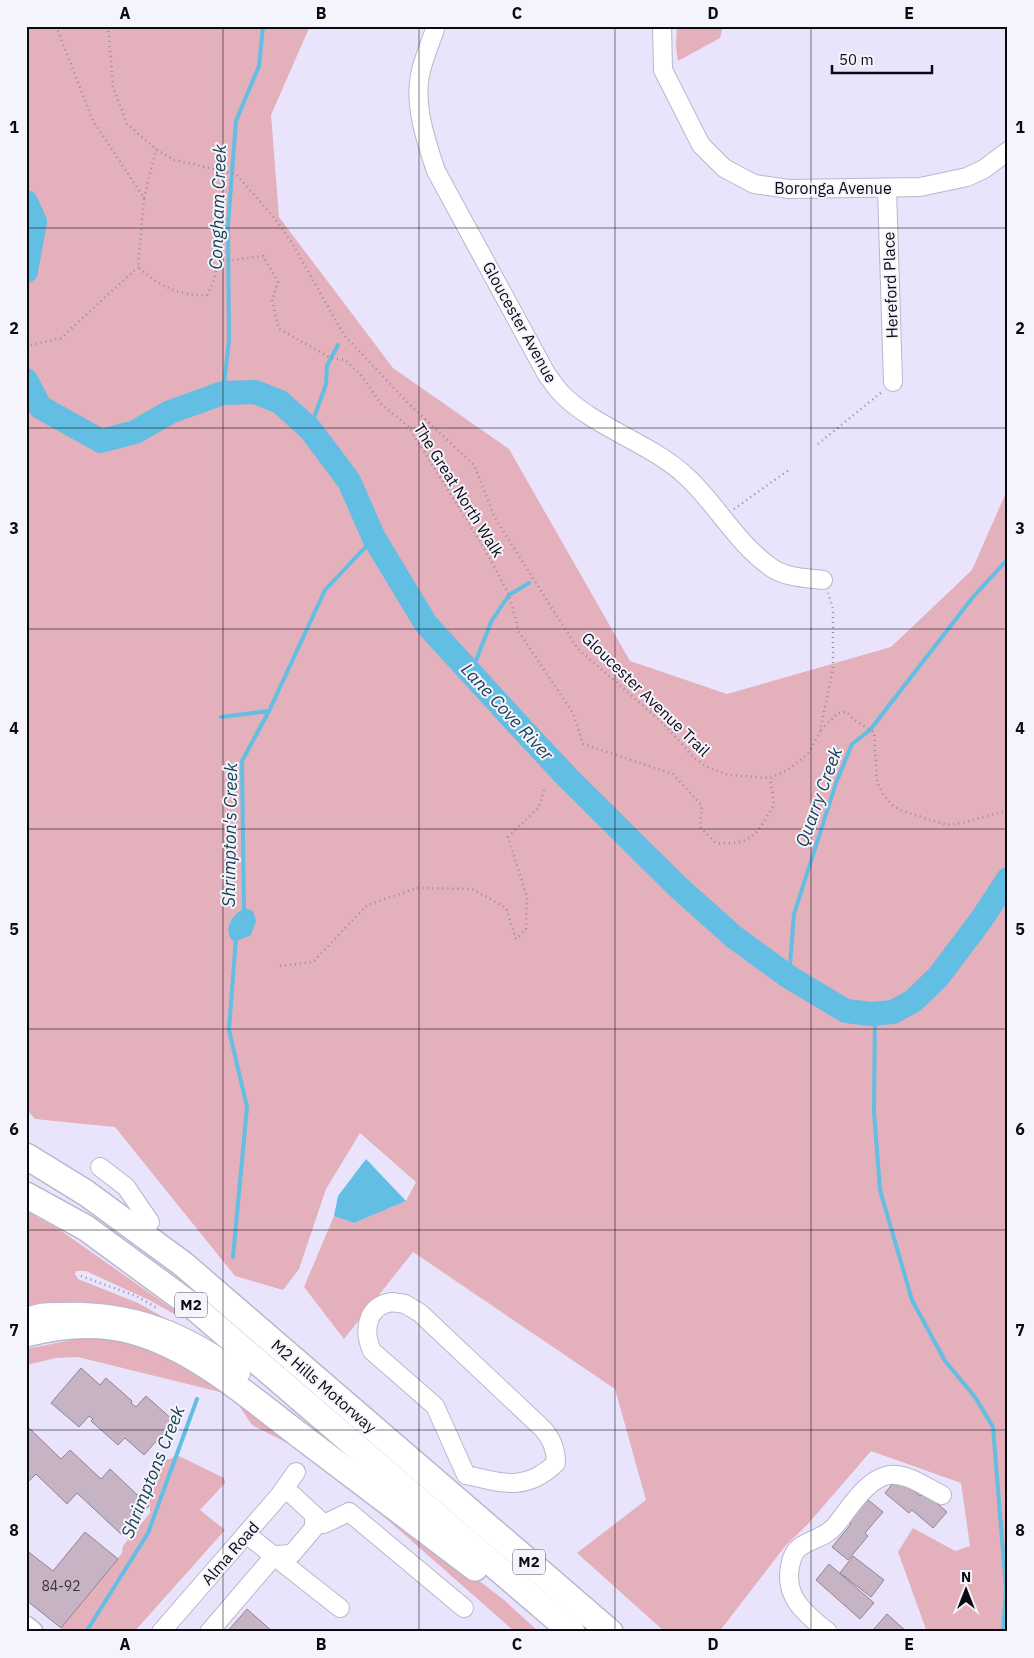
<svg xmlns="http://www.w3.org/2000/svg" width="1034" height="1658" font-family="'IBM Plex Sans',sans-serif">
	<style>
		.green { fill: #e4b0bc }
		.water { fill: #62bee3 }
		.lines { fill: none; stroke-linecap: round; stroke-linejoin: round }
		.stream { stroke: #62bee3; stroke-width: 4 }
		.river { stroke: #62bee3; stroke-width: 24 }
		.building { fill: #c6b3c4; stroke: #948292 }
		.minor-casing { stroke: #bab6cc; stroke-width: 20 }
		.major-casing { stroke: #bab6cc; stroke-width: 24 }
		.highway-casing { stroke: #bab6cc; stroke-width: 28 }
		.path { stroke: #928e9e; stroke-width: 2.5; stroke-dasharray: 1 4; stroke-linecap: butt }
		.minor { stroke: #fff; stroke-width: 18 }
		.major { stroke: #fff; stroke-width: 21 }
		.highway { stroke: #fff; stroke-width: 25 }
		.grid { fill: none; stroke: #0c0a11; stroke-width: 1; stroke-opacity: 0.55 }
		.labels { text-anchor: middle; stroke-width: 4; stroke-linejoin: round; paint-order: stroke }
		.number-label { font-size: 14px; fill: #3a343e }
		.shield { fill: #f5f3fc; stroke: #525058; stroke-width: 1 }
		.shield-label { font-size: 15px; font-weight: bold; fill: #0c0a11 }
		.street-label { font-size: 16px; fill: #0c0a11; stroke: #f5f3fc }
		.water-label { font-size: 18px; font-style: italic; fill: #184151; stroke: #f5f3fc }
		.neatline { fill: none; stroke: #0c0a11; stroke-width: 2 }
		.grid-label { font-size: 16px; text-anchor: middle; font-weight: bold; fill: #0c0a11 }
	</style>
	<rect width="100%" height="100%" fill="#e9e4fb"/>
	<g class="green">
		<polygon points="26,26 310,26 271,115 279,217 393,368 509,449 630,661 727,694 891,647 972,570 1008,488 1008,1632 927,1632 898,1552 913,1528 955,1551 970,1546 961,1483 871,1451 807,1525 786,1545 719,1632 665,1632 577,1553 646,1500 615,1389 413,1252 344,1339 304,1287 334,1216 354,1223 406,1201 416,1182 360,1133 326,1189 299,1269 283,1290 235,1276 115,1127 35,1119 26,1109"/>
		<polygon points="677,26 723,26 720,38 678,61 676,47"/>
		<polygon points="26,1211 57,1228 178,1313 176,1315 151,1301 86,1271 76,1271 75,1274 78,1279 138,1303 172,1322 173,1326 26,1310"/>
		<polygon points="77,1339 110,1339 143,1346 172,1356 235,1393 504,1600 539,1632 515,1632 329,1468 302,1455 303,1451 252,1425 232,1395 78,1357 56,1358 26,1365 26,1349"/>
		<polygon points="179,1456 224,1478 225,1483 200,1510 225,1530 134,1632 66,1632 61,1628 122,1553 123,1546 150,1513 148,1479 163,1461"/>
	</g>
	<g class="water">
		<path d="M245 908 253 911 256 921 251 935 234 942C221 930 233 913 245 908Z"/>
		<polygon points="366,1159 406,1201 354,1223 334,1216 338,1196"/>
	</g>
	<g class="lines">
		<g class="stream">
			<polyline points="223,393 229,341 228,225 236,121 259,66 263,26"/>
			<polyline points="310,429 326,384 327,366 338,345"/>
			<polyline points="471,673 491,622 509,595 529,583"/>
			<polyline points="221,717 269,711"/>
			<polyline points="244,912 242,761 269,711 325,590 374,538"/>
			<polyline points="789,977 794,914 836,783 852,744 870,730 973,597 1008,559"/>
			<polyline points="875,1013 874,1112 880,1190 912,1300 945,1361 975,1397 993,1427 1006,1589 1003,1632"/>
			<polyline points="233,1257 247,1107 229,1030 236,938"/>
			<polyline points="86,1632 148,1533 197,1399"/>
		</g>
		<g class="river">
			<polyline points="26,202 35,222 26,271"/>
			<polyline points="26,380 40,407 101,441 135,432 170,412 223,393 255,392 280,402 310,429 349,481 374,538 426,624 524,731 567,777 678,887 734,937 789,977 846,1011 871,1014 893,1012 913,1001 938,977 981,920 1008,879"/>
		</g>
	</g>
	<g class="building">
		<polygon points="81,1368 100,1385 106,1378 132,1401 131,1403 136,1407 146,1396 174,1421 144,1455 125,1438 118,1445 91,1421 93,1419 89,1416 79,1427 51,1403"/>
		<polygon points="28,1427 61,1459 70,1450 101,1479 110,1469 149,1506 122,1535 77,1493 67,1504 36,1474 29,1481 26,1479"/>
		<polygon points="898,1477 920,1496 924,1492 947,1512 933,1528 912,1510 909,1513 885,1493"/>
		<polygon points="867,1499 883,1512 865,1533 868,1536 848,1560 832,1547 851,1524 848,1521"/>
		<polygon points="85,1532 118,1559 61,1628 26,1600 26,1550 53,1571"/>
		<polygon points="853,1556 884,1580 871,1597 840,1573"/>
		<polygon points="829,1564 874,1603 860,1619 816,1580"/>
		<polygon points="247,1609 273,1632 227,1632"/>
		<polygon points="887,1614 907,1632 873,1630"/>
	</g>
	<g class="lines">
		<g class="minor-casing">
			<g id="minor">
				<path d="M436 26C431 42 423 59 420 75 414 106 426 141 436 171L547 375C552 381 556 388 561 393 593 427 653 444 687 477 718 506 737 544 772 568 787 578 807 578 823 580"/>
				<polyline points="662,26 663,70 701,145 724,168 754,184 789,189 920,187 967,177 984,169 1008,151"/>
				<polyline points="887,189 893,382"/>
				<polyline points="100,1167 126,1187 150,1222"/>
				<path d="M392 1302 405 1304 420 1313 543 1429C552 1439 556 1449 556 1463 526 1492 502 1483 466 1475L435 1406 372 1351C363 1331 366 1306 392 1302Z"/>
				<path d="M26 1319C37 1311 50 1312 63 1312 132 1310 187 1331 241 1373"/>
				<polyline points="285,1488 324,1524 349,1512 464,1608"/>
				<polyline points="246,1534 340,1608"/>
				<polyline points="161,1632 279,1496 296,1472"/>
				<polyline points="209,1632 275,1555 292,1554 314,1528 314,1515"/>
				<path d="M828 1632C806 1614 784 1598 790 1567 791 1560 794 1551 800 1547 812 1538 825 1538 835 1526 849 1509 866 1479 889 1475 906 1472 927 1488 942 1495"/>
			</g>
		</g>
		<g class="major-casing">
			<polyline id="major" points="26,1627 32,1632"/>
		</g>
		<g class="highway-casing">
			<g id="highway">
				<polyline points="26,1156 86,1193 183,1264 610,1632"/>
				<polyline points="26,1195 86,1228 195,1308 572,1632"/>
				<path d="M26 1334C61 1325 100 1322 135 1332 194 1349 246 1394 294 1431 354 1477 415 1522 475 1568"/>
			</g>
		</g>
		<g class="path">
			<path d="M56 26 93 121 144 198 138 267C158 285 179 297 207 295L213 283 218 262 263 256 278 282 272 300 279 329 331 358 345 360 361 375 381 404 408 426 485 549 509 595 519 632 573 713 583 744 673 774 702 806 700 827 716 843C754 845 755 835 774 805L770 778"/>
			<polyline points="108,26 113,87 127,124 156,149 174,160 236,174 276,220 292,243 344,335 409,404 474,465 495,518 577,648 664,724 694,758 709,768 728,775 770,778 788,770 808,754 820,732 833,668 833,609 828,593"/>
			<polyline points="144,198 156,149"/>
			<polyline points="26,346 61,338 138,267"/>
			<polyline points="818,444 883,391"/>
			<polyline points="734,509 790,469"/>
			<polyline points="821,730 838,713 847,712 854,720 874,732 877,782 883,794 892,805 902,811 947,825 962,823 1008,810"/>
			<polyline points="280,966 313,962 367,905 417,888 472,889 506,908 516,939 526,929 527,897 508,837 539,807 544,790"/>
			<polyline points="81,1276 136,1296 159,1309"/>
		</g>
		<use href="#minor" class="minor"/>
		<use href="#major" class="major"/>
		<use href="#highway" class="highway"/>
	</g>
	<path class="grid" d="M223 26V1632M419 26V1632M615 26V1632M811 26V1632M26 228H1008M26 428H1008M26 629H1008M26 829H1008M26 1029H1008M26 1230H1008M26 1430H1008"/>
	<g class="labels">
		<g class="number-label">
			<text x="61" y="1591">84-92</text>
		</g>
		<g class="shield">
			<rect x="175" y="1292.5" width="32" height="25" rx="4"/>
			<rect x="513" y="1549.5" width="32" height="25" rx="4"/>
		</g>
		<g class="shield-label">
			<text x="191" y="1310">M2</text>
			<text x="529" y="1567">M2</text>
		</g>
		<g class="street-label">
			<text x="833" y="194">Boronga Avenue</text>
			<text transform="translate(890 285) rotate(-92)" y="6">Hereford Place</text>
			<text transform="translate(520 322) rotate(61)" y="6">Gloucester Avenue</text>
			<text transform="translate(459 490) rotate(58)" y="6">The Great North Walk</text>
			<text transform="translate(646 694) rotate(44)" y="6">Gloucester Avenue Trail</text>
			<text transform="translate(324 1386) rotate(41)" y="6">M2 Hills Motorway</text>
			<text transform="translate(230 1553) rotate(-49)" y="6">Alma Road</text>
		</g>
		<g class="water-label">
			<text transform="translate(218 207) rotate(-88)" y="6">Congham Creek</text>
			<text transform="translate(507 712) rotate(47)" y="6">Lane Cove River</text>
			<text transform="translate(819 797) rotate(-70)" y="6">Quarry Creek</text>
			<text transform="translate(230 835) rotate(-89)" y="6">Shrimpton's Creek</text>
			<text transform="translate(153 1472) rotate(-68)" y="6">Shrimptons Creek</text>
		</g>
	</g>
	<rect width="1034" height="1658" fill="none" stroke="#f5f3fc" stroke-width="55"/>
	<g transform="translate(966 1590)" stroke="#f5f3fc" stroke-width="4" paint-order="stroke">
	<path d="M0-4L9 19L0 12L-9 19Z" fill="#0c0a11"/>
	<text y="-8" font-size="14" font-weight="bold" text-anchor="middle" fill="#0c0a11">N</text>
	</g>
	<path d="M832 65v8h100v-8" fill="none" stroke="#0c0a11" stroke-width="2.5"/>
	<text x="839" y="65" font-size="15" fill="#0c0a11" stroke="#f5f3fc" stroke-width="4" paint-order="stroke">50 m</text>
	<rect x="28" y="28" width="978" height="1602" class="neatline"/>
	<g class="grid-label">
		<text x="125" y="19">A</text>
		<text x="321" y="19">B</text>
		<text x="517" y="19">C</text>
		<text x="713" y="19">D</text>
		<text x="909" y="19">E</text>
		<text x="14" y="133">1</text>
		<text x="1020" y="133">1</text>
		<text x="14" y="334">2</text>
		<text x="1020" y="334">2</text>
		<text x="14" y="534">3</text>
		<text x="1020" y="534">3</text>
		<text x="14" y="734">4</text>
		<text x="1020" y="734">4</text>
		<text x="14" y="935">5</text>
		<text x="1020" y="935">5</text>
		<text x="14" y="1135">6</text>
		<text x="1020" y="1135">6</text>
		<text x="14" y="1336">7</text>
		<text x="1020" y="1336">7</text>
		<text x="14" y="1536">8</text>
		<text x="1020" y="1536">8</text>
		<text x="125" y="1650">A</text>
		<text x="321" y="1650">B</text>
		<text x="517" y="1650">C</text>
		<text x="713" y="1650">D</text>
		<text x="909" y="1650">E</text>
	</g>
</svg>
